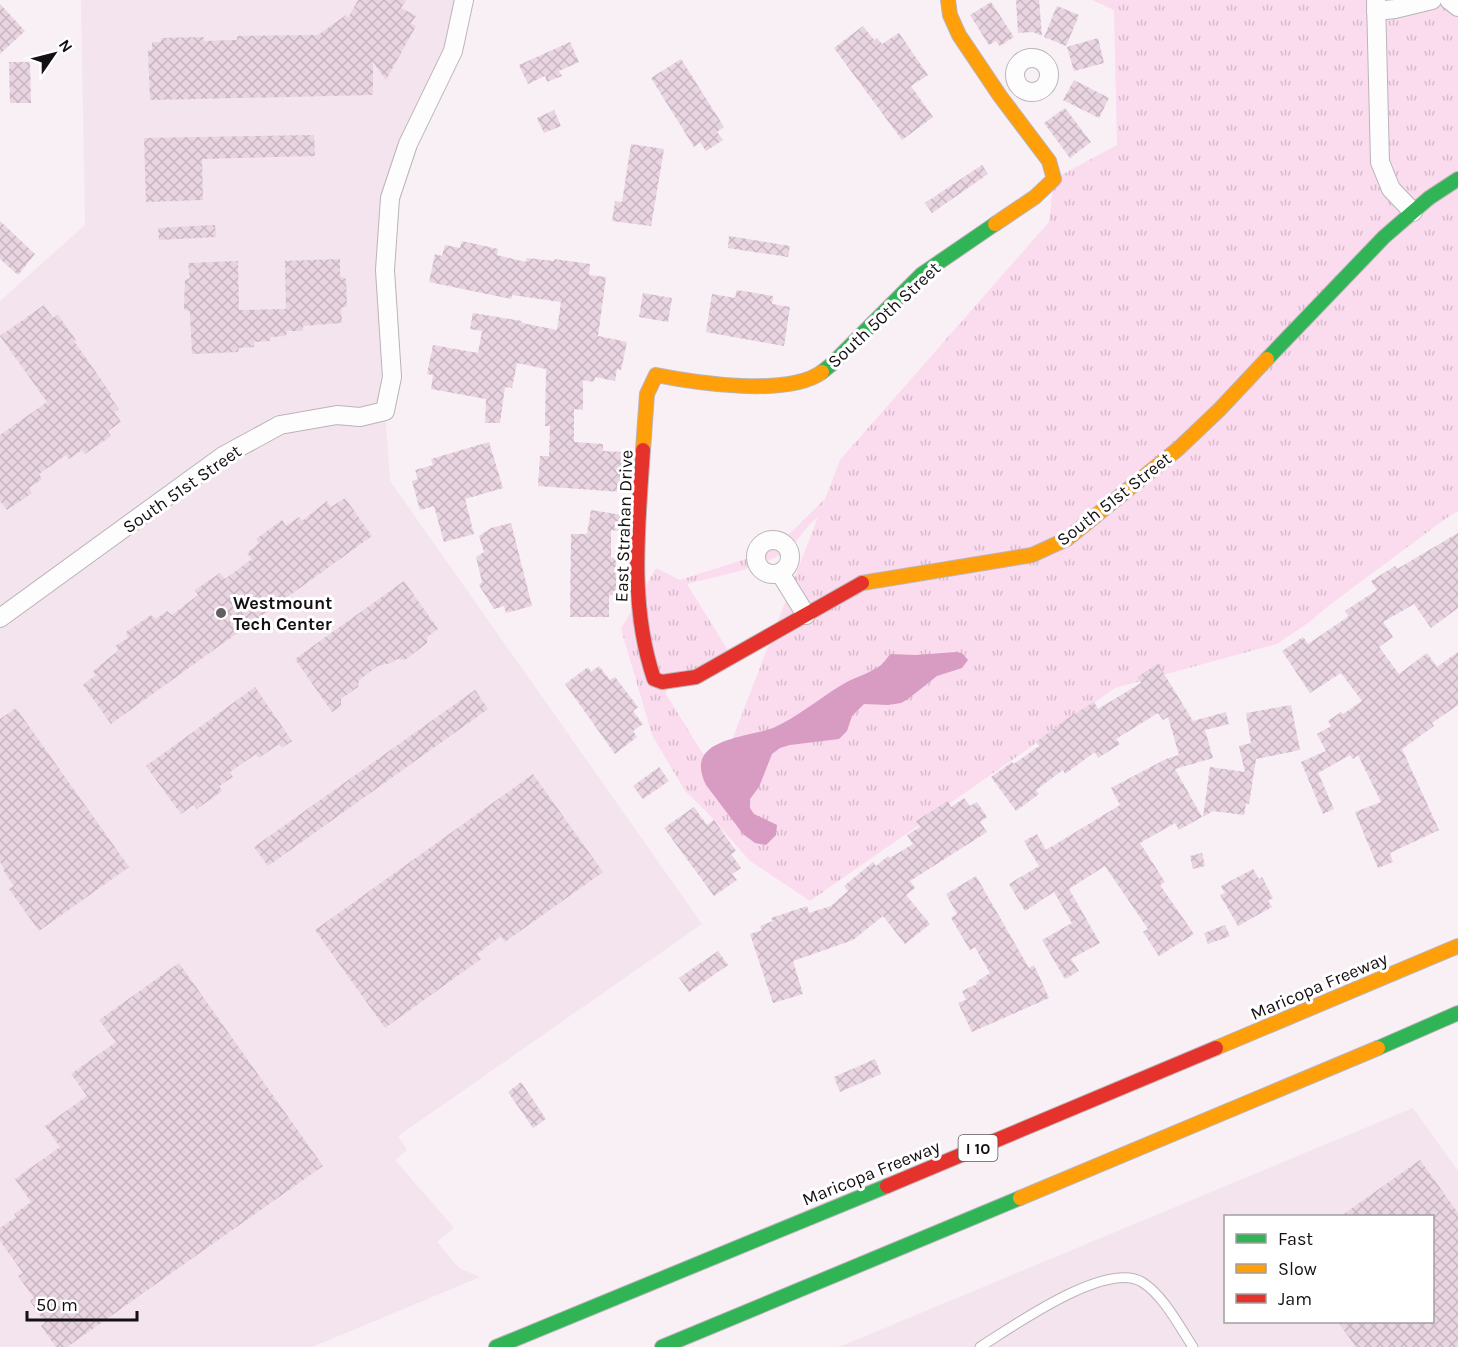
<svg xmlns="http://www.w3.org/2000/svg" width="1458" height="1347" font-family="Karla,sans-serif">
	<style>
		.built { fill: #f3e4ee; fill-rule: evenodd }
		.grass { fill: url(#grass-tufts); fill-rule: evenodd }
		.water { fill: #d89cc3 }
		.building { fill: url(#building-cross-hatch) }
		.lines { fill: none; stroke-linecap: round; stroke-linejoin: round }
		.lane-casing { stroke: #bab4b8; stroke-width: 11 }
		.street-casing { stroke: #bab4b8; stroke-width: 20 }
		.fast-casing { stroke: #bab4b8; stroke-width: 16 }
		.slow-casing { stroke: #bab4b8; stroke-width: 16 }
		.jam-casing { stroke: #bab4b8; stroke-width: 16 }
		.lane { stroke: #fefdfe; stroke-width: 9 }
		.street { stroke: #fefdfe; stroke-width: 18 }
		.fast { stroke: #30b455; stroke-width: 14 }
		.slow { stroke: #ff9f0a; stroke-width: 14 }
		.jam { stroke: #e5322d; stroke-width: 14 }
		.poi-dot { fill: #645e62; stroke: #fff; stroke-width: 2 }
		.labels { text-anchor: middle; stroke-width: 6; stroke-linejoin: round; paint-order: stroke }
		.shield { fill: #fff; stroke: #5b585a; stroke-width: 1.5 }
		.shield-label { font-size: 16px; font-weight: bold; fill: #151013 }
		.street-label { font-size: 18px; fill: #151013; stroke: #fff }
		.poi-label { font-size: 18px; font-weight: bold; fill: #151013; stroke: #fff; text-anchor: start }
	</style>
	<defs>
		<pattern id="grass-tufts" width="24" height="20" patternUnits="userSpaceOnUse" patternTransform="scale(1.5)"><rect width="24" height="20" fill="#fbdbee"/><path d="M3 7l-1-3M5 7V3M7 7l1-3M15 17l-1-3M17 17v-4M19 17l1-3" fill="none" stroke="#d6bbcb"/></pattern>
		<pattern id="building-cross-hatch" width="8" height="8" patternUnits="userSpaceOnUse" patternTransform="scale(1.5)"><rect width="8" height="8" fill="#e9d4e1"/><path d="M0 0l8 8M0 8l8-8" fill="none" stroke="#c7b5c0"/></pattern>
	</defs>
	<rect width="100%" height="100%" fill="#f8f0f5"/>
	<g class="built">
		<polygon points="81,0 464,0 395,180 385,411 390,481 702,924 398,1136 407,1150 395,1160 454,1228 437,1242 459,1268 480,1277 312,1347 0,1347 0,301 85,225"/>
		<path d="M1413 1108 1458 1171V1347H839ZM1226 1216H1432V1322H1226Z"/>
	</g>
	<path class="grass" d="M1092 0H1458V511L1445 519 1331 604 1308 623 1277 644 1115 688 810 901 750 861 705 810 685 791 652 735 621 629 656 568 680 580 755 556 781 542 825 499 840 460 1049 222 1054 179 1117 145 1114 10ZM818 517 732 740 703 754 666 694V682L732 657 687 584C720 575 757 570 786 551 798 542 806 525 818 517Z"/>
	<path class="water" d="M956 652 962 653 968 660 962 668 937 676 908 699 901 703 888 705 864 704 852 716 847 731 839 739 790 745 780 748 772 754 759 787 750 799V808L754 814 777 825 776 835 766 845 755 843 743 834 706 785C701 775 698 763 705 754 715 738 757 734 773 728 796 718 820 698 840 686 852 678 866 675 878 667 884 664 886 658 891 654L915 655Z"/>
	<g class="building">
		<polygon points="358,0 406,0 401,8 416,16 411,23 416,26 386,80 373,62 373,95 150,100 148,50 152,50 152,42 161,42 161,38 204,37 204,41 237,40 237,36 318,35 346,15 348,18"/>
		<polygon points="1016,0 1039,0 1042,36 1033,32 1018,33"/>
		<polygon points="991,2 1014,37 1000,46 996,41 989,45 970,15"/>
		<polygon points="0,4 25,31 0,54"/>
		<polygon points="1057,6 1079,15 1066,46 1044,37"/>
		<polygon points="863,26 874,40 877,38 882,44 899,33 928,75 911,86 933,117 902,140 834,48"/>
		<polygon points="1098,38 1104,63 1074,71 1067,47"/>
		<polygon points="570,42 579,62 559,71 562,76 547,82 545,76 528,84 519,65"/>
		<polygon points="681,59 724,127 717,132 723,140 706,151 700,142 694,147 651,78"/>
		<polygon points="9,62 30,62 31,103 10,103"/>
		<polygon points="1074,80 1109,98 1099,118 1063,100"/>
		<polygon points="1065,108 1091,142 1070,158 1044,123"/>
		<polygon points="554,110 561,126 544,133 537,118"/>
		<polygon points="314,135 315,156 202,159 203,200 146,202 144,138"/>
		<polygon points="631,144 664,149 651,226 612,221 615,201 622,202"/>
		<polygon points="982,165 988,174 932,213 925,203"/>
		<polygon points="0,221 35,254 18,275 0,259"/>
		<polygon points="215,225 216,237 159,240 158,228"/>
		<polygon points="729,236 790,246 788,257 728,248"/>
		<polygon points="462,241 498,249 497,255 526,262 527,258 554,261 554,259 590,264 589,275 606,277 598,336 627,342 621,370 617,369 615,381 595,377 594,382 583,380 583,410 574,409 574,442 603,444 603,451 624,452 622,492 538,486 540,456 549,456 550,426 545,426 546,369 517,363 512,388 505,387 500,423 485,423 486,399 431,389 433,375 427,374 433,345 478,353 482,331 470,329 473,313 522,321 522,323 557,330 561,302 512,295 511,299 429,282 435,254 442,256 445,245 460,248"/>
		<polygon points="340,259 340,276 346,279 347,306 341,308 342,323 303,326 303,331 287,331 286,336 271,337 270,341 254,342 254,347 239,348 238,352 192,354 190,312 184,309 185,280 190,278 188,263 238,261 239,310 286,309 285,261"/>
		<polygon points="737,290 773,296 772,304 790,307 784,346 706,332 712,294 735,298"/>
		<polygon points="643,293 672,298 668,322 639,317"/>
		<polygon points="44,305 53,318 58,315 76,340 74,341 111,394 109,395 119,409 114,412 121,422 108,431 111,436 85,454 82,450 69,459 66,455 39,474 42,479 29,488 32,493 7,510 0,501 0,435 47,402 0,336"/>
		<polygon points="489,442 503,488 465,499 474,534 444,542 434,506 420,510 412,481 418,479 415,470 433,465 431,459"/>
		<polygon points="345,498 372,536 111,724 83,685 96,675 93,671 119,650 115,646 128,638 126,632 151,615 156,619 167,611 172,615 198,595 195,590 220,573 225,579 252,559 247,553 259,543 256,539 282,520 286,526 299,517 302,521 327,501 331,507"/>
		<polygon points="591,510 622,515 619,531 611,530 611,558 616,558 616,595 609,595 609,617 570,617 571,534 587,534"/>
		<polygon points="511,523 532,606 506,613 504,606 494,609 479,585 482,582 476,557 484,552 479,536 491,528"/>
		<polygon points="1458,533 1458,608 1431,628 1414,604 1383,622 1393,637 1379,647 1399,674 1427,653 1437,667 1458,652 1458,705 1432,723 1434,726 1402,749 1439,830 1390,853 1393,862 1378,868 1355,812 1381,802 1358,755 1353,759 1350,755 1318,773 1334,809 1323,814 1301,762 1326,751 1317,734 1331,726 1328,721 1341,712 1343,714 1362,701 1341,673 1310,693 1282,651 1303,637 1308,644 1349,616 1345,611 1377,590 1371,581 1395,566 1397,569"/>
		<polygon points="404,581 438,629 427,637 427,643 405,660 397,659 391,663 378,666 359,680 358,687 341,699 341,706 332,712 295,659"/>
		<polygon points="1158,664 1193,721 1226,712 1229,724 1205,730 1213,758 1175,769 1202,817 1179,830 1175,823 1140,843 1165,882 1160,885 1194,934 1159,956 1143,932 1148,929 1105,866 1069,889 1100,943 1071,959 1079,971 1065,979 1042,940 1072,923 1054,892 1025,911 1009,884 1039,866 1024,841 1037,834 1046,850 1120,805 1111,788 1166,759 1179,755 1168,717 1163,720 1158,713 1116,739 1120,744 1098,758 1095,752 1065,774 1063,770 1036,790 1039,794 1016,811 991,777 1012,762 1014,764 1039,746 1036,742 1068,718 1094,702 1098,709 1141,683 1137,677"/>
		<polygon points="599,666 610,680 615,677 638,707 633,711 643,724 633,731 637,737 615,754 565,684 588,667 591,672"/>
		<polygon points="255,687 292,741 282,748 279,744 259,758 256,754 230,772 233,777 219,786 222,791 197,809 194,805 181,814 146,766"/>
		<polygon points="475,690 488,709 268,866 254,847"/>
		<polygon points="1291,705 1300,750 1256,759 1249,804 1246,803 1244,815 1213,811 1203,817 1210,767 1245,772 1239,746 1251,743 1246,713"/>
		<polygon points="16,708 129,867 39,931 9,889 14,886 3,870 5,869 0,862 0,719"/>
		<polygon points="659,767 669,781 643,799 633,786"/>
		<polygon points="533,774 603,872 505,942 501,936 477,954 481,959 385,1028 315,930"/>
		<polygon points="964,798 970,806 977,802 987,817 980,822 987,832 910,881 915,888 906,895 930,924 905,944 883,916 853,940 793,961 803,994 773,1003 750,934 762,930 760,926 773,921 771,918 807,906 809,913 831,906 848,891 844,886 873,862 876,866 888,856 890,858 913,844 907,835 920,827 916,821 948,801 951,807"/>
		<polygon points="694,807 707,825 714,820 736,851 731,854 741,868 732,874 737,880 714,896 664,828"/>
		<polygon points="1202,853 1205,866 1193,869 1190,856"/>
		<polygon points="1253,869 1259,879 1262,877 1273,898 1268,901 1272,907 1238,926 1220,895 1225,893 1221,886"/>
		<polygon points="976,876 1029,968 1034,965 1049,998 972,1032 958,1003 966,1000 962,991 977,984 976,982 990,973 975,947 970,950 951,918 957,914 946,894"/>
		<polygon points="1225,925 1230,936 1208,944 1204,933"/>
		<polygon points="718,951 728,965 689,992 679,978"/>
		<polygon points="179,963 323,1166 67,1347 56,1347 41,1326 45,1323 30,1301 34,1298 18,1276 23,1273 0,1241 0,1228 16,1217 14,1214 31,1202 15,1179 60,1147 45,1126 87,1096 71,1074 116,1042 99,1020"/>
		<polygon points="875,1059 881,1074 840,1092 834,1077"/>
		<polygon points="521,1082 546,1119 533,1128 508,1092"/>
		<polygon points="1420,1160 1458,1213 1458,1347 1356,1347 1338,1322 1432,1322 1432,1216 1341,1216"/>
	</g>
	<g class="lines">
		<g class="lane-casing">
			<path id="lane" d="M980 1347C1012 1327 1106 1260 1142 1282 1164 1296 1179 1326 1193 1347"/>
		</g>
		<g class="street-casing">
			<g id="street">
				<polyline points="1376,0 1380,162 1391,189 1413,212"/>
				<polyline points="1449,0 1458,7"/>
				<polyline points="1376,11 1395,9 1432,0"/>
				<circle cx="1032" cy="75" r="17"/>
				<circle cx="773" cy="557" r="17"/>
				<polyline points="780,573 806,615"/>
				<polyline points="0,618 223,456 280,425 337,415 360,417 385,411 392,377 385,270 390,198 408,144 453,51 464,0"/>
			</g>
		</g>
		<g class="fast-casing">
			<g id="fast">
				<polyline points="1267,359 1384,237 1429,198 1458,179"/>
				<polyline points="822,372 832,364 922,274 995,224"/>
				<polyline points="1378,1048 1458,1013"/>
				<polyline points="496,1347 887,1186"/>
				<polyline points="662,1347 1020,1198"/>
			</g>
		</g>
		<g class="slow-casing">
			<g id="slow">
				<polyline points="948,0 950,15 959,35 1000,96 1049,161 1054,179 1035,197 995,224"/>
				<path d="M643 450 647 394 656 375C696 383 788 397 822 372"/>
				<polyline points="862,583 1032,555 1067,539 1178,449 1220,409 1267,359"/>
				<polyline points="1216,1048 1458,946"/>
				<polyline points="1020,1198 1378,1048"/>
			</g>
		</g>
		<g class="jam-casing">
			<g id="jam">
				<path d="M643 450C638 527 629 605 654 679L662 682 696 677 862 583"/>
				<polyline points="887,1186 1216,1048"/>
			</g>
		</g>
		<use href="#lane" class="lane"/>
		<use href="#street" class="street"/>
		<use href="#fast" class="fast"/>
		<use href="#slow" class="slow"/>
		<use href="#jam" class="jam"/>
	</g>
	<circle class="poi-dot" cx="221" cy="613" r="6"/>
	<g class="labels">
		<rect class="shield" x="958.5" y="1135" width="39" height="26" rx="4.5"/>
		<g class="shield-label">
			<text x="978" y="1154">I 10</text>
		</g>
		<g class="street-label">
			<text transform="translate(884 315) rotate(-43)" y="6">South 50th Street</text>
			<text transform="translate(182 489) rotate(-35)" y="6">South 51st Street</text>
			<text transform="translate(1114 499) rotate(-38)" y="6">South 51st Street</text>
			<text transform="translate(624 526) rotate(-88)" y="6">East Strahan Drive</text>
			<text transform="translate(1319 986) rotate(-23)" y="6">Maricopa Freeway</text>
			<text transform="translate(871 1173) rotate(-22)" y="6">Maricopa Freeway</text>
		</g>
		<g class="poi-label">
			<text x="233" y="609">Westmount<tspan x="233" dy="21">Tech Center</tspan></text>
		</g>
	</g>
	<rect x="1224" y="1215" width="210" height="108" fill="#ffffff" stroke="#a19fa1" stroke-width="1.5"/>
	<rect x="1236" y="1234" width="30" height="9" fill="#30b455" stroke="#a19fa1" stroke-width="1.5"/>
	<text x="1278" y="1245" font-size="18" fill="#151013">Fast</text>
	<rect x="1236" y="1264" width="30" height="9" fill="#ff9f0a" stroke="#a19fa1" stroke-width="1.5"/>
	<text x="1278" y="1275" font-size="18" fill="#151013">Slow</text>
	<rect x="1236" y="1294" width="30" height="9" fill="#e5322d" stroke="#a19fa1" stroke-width="1.5"/>
	<text x="1278" y="1305" font-size="18" fill="#151013">Jam</text>
	<g transform="translate(54 54) rotate(55)" stroke="#ffffff" stroke-width="4.5" paint-order="stroke">
	<path d="M0-4.5L10 22L0 15L-10 22Z" fill="#151013"/>
	<text y="-9" font-size="16" font-weight="bold" text-anchor="middle" fill="#151013">N</text>
	</g>
	<path d="M27 1311v9h110v-9" fill="none" stroke="#151013" stroke-width="3"/>
	<text x="36" y="1311" font-size="18" fill="#151013" stroke="#ffffff" stroke-width="4.5" paint-order="stroke">50 m</text>
</svg>
